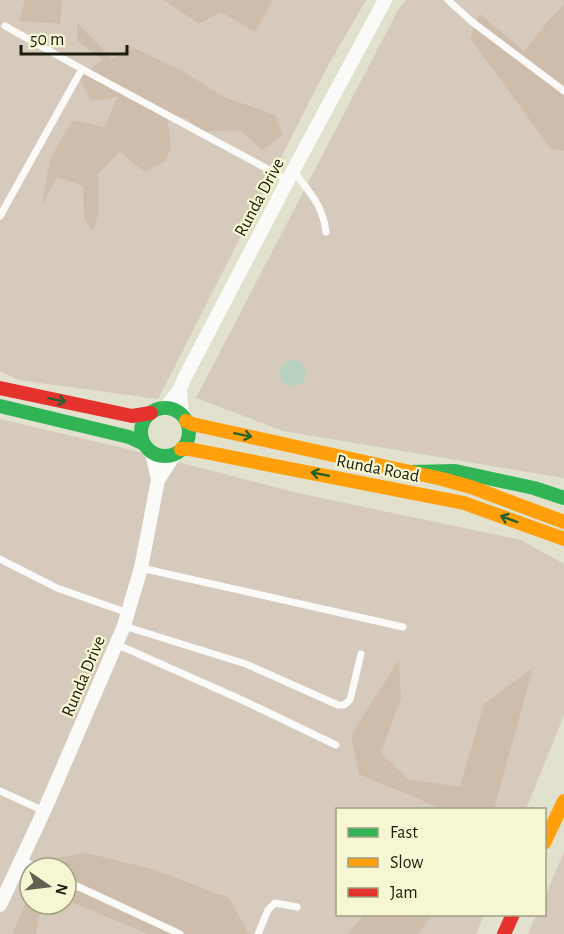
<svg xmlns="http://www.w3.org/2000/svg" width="564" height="934" font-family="'Alegreya Sans',sans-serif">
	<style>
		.green { fill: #d5cabb; fill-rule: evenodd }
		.forest { fill: #cfbdab }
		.water { fill: #b8d2c0 }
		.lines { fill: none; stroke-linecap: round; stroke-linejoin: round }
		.lane { stroke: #fafaf8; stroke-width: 7 }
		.street { stroke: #fafaf8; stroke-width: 14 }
		.fast { stroke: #30b455; stroke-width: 14 }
		.slow { stroke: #ff9f0a; stroke-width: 14 }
		.jam { stroke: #e5322d; stroke-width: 14 }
		.oneway { stroke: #26612f }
		.labels { text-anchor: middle; stroke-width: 4.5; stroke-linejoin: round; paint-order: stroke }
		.street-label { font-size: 18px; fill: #1d1d10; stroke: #f6f7d2 }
	</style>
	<rect width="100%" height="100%" fill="#e1e1cd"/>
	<g class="green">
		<polygon points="0,0 366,0 326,69 158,399 18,380 0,371"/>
		<polygon points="406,0 564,0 564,478 283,431 196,398 398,10"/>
		<path d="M0 419 127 449 302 494 521 540 564 564V715L526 809 338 810V914L484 915 476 934H0ZM30 868H66V904H30Z"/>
		<polygon points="564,852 564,934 528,934 536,915 544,914 545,896"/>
	</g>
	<g class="forest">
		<polygon points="25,0 62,0 60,24 19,21"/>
		<polygon points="164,0 273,0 255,32 221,12 199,24"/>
		<polygon points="564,5 564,151 551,149 470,38 480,14 524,51 551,18"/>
		<polygon points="77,23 112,59 130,46 184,72 224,97 275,115 283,135 262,150 240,130 201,132 187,118 167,116 171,148 164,162 144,172 120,151 98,174 99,211 93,231 84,219 83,186 57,177 42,205 50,159 73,120 104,127 118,97 91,101 80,79 102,59 77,41"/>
		<polygon points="399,660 401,698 381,753 408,779 460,787 484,704 533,668 494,809 442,809 359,774 351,735"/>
		<polygon points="86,853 152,869 229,898 249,934 148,934 69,901 66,901 66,868 49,868 57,858"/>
		<polygon points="30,892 30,904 52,904 41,906 36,934 14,934 13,933"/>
		<polygon points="364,915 364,914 431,915 419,934 348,934"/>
	</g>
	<circle class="water" cx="293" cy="373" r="13"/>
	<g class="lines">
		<g class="lane">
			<polyline points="448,0 471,21 564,91"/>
			<polyline points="5,26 82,69"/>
			<path d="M293 170C309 192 323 205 326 232"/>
			<polyline points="0,216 82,69 288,180"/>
			<polyline points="0,559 57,588 128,613"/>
			<polyline points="141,568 403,627"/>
			<polyline points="124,626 246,664 338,705 344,705 350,700 361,654"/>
			<polyline points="116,644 242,700 336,745"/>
			<polyline points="0,791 44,811"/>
			<polyline points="21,860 39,868"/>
			<polyline points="66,881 180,934"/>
			<polyline points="258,934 268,910 275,903 297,907"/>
		</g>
		<g class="street">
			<polyline points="165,409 180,389"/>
			<polyline points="182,416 180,389 184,379 288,180 385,0"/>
			<polyline points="152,452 158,480"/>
			<polyline points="0,905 44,811 124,626 141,568 158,480 175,454"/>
		</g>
		<g class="fast">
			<polyline points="0,406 129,437 144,444"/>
			<circle cx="165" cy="432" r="24"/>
			<polyline points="412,472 455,471 534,488 564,498"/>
		</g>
		<g class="slow">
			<polyline points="186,421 192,424 442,479 471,487 564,522"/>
			<polyline points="181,449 189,449 464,503 564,539"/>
			<polyline points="544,843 564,801"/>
		</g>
		<g class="jam">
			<polyline points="0,388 132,416 151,413"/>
			<polyline points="504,934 513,914"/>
		</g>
	</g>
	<defs><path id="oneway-shaft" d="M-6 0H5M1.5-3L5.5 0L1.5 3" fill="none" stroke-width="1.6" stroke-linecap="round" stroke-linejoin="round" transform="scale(1.5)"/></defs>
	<g class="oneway">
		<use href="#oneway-shaft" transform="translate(57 400) rotate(12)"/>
		<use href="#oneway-shaft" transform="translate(243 435) rotate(12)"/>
		<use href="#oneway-shaft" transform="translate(320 474) rotate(-169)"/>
		<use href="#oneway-shaft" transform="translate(509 519) rotate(-160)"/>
	</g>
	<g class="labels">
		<g class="street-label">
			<text transform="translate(259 197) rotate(-62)" y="6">Runda Drive</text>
			<text transform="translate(378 468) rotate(11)" y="6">Runda Road</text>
			<text transform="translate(83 676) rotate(-67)" y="6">Runda Drive</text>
		</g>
	</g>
	<rect x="336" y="808" width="210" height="108" fill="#f6f7d2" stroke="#9fa084" stroke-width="1.5"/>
	<rect x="348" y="828" width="30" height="9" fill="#30b455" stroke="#9fa084" stroke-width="1.5"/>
	<text x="390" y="838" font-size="18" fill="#1d1d10">Fast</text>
	<rect x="348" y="858" width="30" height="9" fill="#ff9f0a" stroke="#9fa084" stroke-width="1.5"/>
	<text x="390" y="868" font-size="18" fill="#1d1d10">Slow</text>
	<rect x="348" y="888" width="30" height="9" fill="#e5322d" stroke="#9fa084" stroke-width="1.5"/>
	<text x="390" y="898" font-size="18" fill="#1d1d10">Jam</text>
	<g transform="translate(48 886) rotate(104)"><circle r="28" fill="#f6f7d2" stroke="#9fa084" stroke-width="1.5"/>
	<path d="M0-4.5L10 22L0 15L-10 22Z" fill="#626252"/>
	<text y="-9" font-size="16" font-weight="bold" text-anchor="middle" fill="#1d1d10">N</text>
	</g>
	<path d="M21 45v9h106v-9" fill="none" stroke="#1d1d10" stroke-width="3"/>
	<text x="30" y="45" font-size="18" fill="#1d1d10" stroke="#f6f7d2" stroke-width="4.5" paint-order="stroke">50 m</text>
</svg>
